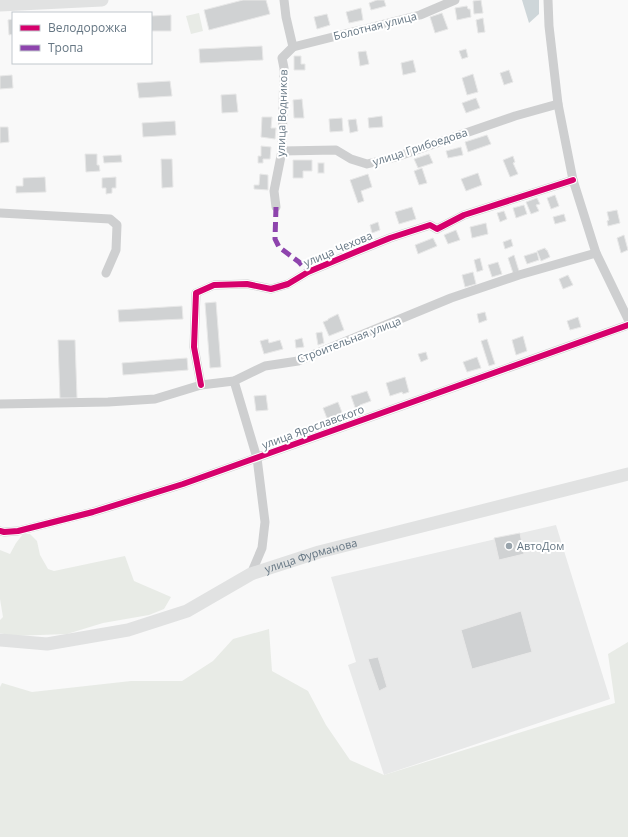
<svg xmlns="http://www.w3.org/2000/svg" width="628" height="837" font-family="'Open Sans',sans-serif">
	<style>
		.built { fill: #e8e9e9 }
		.green { fill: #e8ebe6 }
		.water { fill: #ced6d9 }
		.building { fill: #d0d2d3; stroke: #e8e8e8 }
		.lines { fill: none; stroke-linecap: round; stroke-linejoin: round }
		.street { stroke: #cecfd0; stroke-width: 9 }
		.secondary { stroke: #e1e2e2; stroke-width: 13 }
		.quiet { stroke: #8e44ad; stroke-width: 5; stroke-dasharray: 10 5; stroke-linecap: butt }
		.cycleway-casing { stroke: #fff; stroke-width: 8 }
		.cycleway { stroke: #d6006c; stroke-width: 6 }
		.poi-dot { fill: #99a4ac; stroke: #fff; stroke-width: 1.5 }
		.labels { text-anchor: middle; stroke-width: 4; stroke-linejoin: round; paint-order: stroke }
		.street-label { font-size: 11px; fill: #657683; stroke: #fff }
		.poi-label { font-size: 11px; fill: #657683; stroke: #fff; text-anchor: start }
	</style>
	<rect width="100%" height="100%" fill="#f9f9f9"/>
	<polygon class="built" points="556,525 610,699 384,775 348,665 356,662 331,577"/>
	<g class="green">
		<polygon points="199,13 203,31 191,34 186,16"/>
		<polygon points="23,534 30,534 37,541 40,555 48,569 54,571 125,556 134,581 171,597 164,609 149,615 103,623 67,634 12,636 0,633 0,620 3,617 0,599 0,550 10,554 16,543"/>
		<polygon points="269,629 272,671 308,691 326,725 350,760 384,775 615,703 608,654 628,642 628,837 0,837 0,687 2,683 32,692 131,681 182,681 213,661 233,639"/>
	</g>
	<polygon class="water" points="522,0 539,0 539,14 529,23"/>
	<g class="building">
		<polygon points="243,0 266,0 270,14 209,30 204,10"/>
		<polygon points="377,0 384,0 386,6 371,10 369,3"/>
		<polygon points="481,0 483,13 474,14 473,1"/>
		<polygon points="467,6 468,9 470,9 471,17 457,20 455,8"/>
		<polygon points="361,8 363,20 349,23 346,12"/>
		<polygon points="442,13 448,29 435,33 430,17"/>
		<polygon points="327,14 330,25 317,29 314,17"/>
		<polygon points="171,15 171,31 151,31 151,16"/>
		<polygon points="483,18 485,32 478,33 476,20"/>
		<polygon points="13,19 13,34 9,35 8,20"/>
		<polygon points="262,46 263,60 200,63 199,49"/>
		<polygon points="466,49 468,57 462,59 459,51"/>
		<polygon points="366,51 369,64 360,66 358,52"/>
		<polygon points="294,56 301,56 301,64 305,64 305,70 294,70"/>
		<polygon points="413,60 416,72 403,75 401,63"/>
		<polygon points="509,70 513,82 504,85 500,73"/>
		<polygon points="473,74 478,92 467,95 462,78"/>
		<polygon points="12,75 13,88 0,89 0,76"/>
		<polygon points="170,81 172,96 139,98 137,83"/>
		<polygon points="236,94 238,112 222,113 221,95"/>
		<polygon points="476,98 480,108 466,113 462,103"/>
		<polygon points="302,99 304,118 294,118 293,100"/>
		<polygon points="382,116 383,127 369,128 368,118"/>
		<polygon points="262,117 272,117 271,128 276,128 275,139 261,137"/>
		<polygon points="342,118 343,131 330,132 329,119"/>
		<polygon points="356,119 358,131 350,133 348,120"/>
		<polygon points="175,121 176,135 143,137 142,123"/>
		<polygon points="0,127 8,127 9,142 0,143"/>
		<polygon points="487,135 491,144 468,152 465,142"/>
		<polygon points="261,146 271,147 270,159 263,159 263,163 258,163 258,156 261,156"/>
		<polygon points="461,147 463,155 448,158 446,151"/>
		<polygon points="85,154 97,154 97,165 99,165 100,171 86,172"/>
		<polygon points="429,154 433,163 418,168 414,159"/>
		<polygon points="121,155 122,162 104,163 103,156"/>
		<polygon points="513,156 515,162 513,163 518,174 510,177 503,160"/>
		<polygon points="161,159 172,159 173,187 162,188"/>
		<polygon points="293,160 312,160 312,171 303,171 303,178 293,178"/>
		<rect x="318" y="163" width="6" height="10"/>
		<polygon points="422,168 427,183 419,185 414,171"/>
		<polygon points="478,173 482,185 466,191 461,179"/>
		<polygon points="260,174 268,175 268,190 254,189 254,185 259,185"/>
		<polygon points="368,174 372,187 361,191 364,201 358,203 350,180"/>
		<polygon points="45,177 46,192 16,193 16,186 23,186 23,178"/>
		<polygon points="116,177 116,188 112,188 112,193 106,194 106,188 102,188 102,178"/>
		<polygon points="555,195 559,206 551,209 547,198"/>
		<polygon points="537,198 540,204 536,205 539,211 531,214 526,202"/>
		<polygon points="524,205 527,214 516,218 513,208"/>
		<polygon points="412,207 416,219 399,224 395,212"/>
		<polygon points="617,210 620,223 608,226 607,221 609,220 607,212"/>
		<polygon points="504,211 507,219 500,222 497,213"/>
		<polygon points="564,214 566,221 555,224 553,217"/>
		<polygon points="378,222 380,230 372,233 370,225"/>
		<polygon points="486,223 488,234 472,238 470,227"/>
		<polygon points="456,230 460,240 448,244 444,235"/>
		<polygon points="624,235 628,250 621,253 617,238"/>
		<polygon points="433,238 437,246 418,254 415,245"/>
		<polygon points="511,239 513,246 505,249 503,242"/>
		<polygon points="545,248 546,250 547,250 550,257 541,261 537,251"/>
		<polygon points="537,252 539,260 527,264 524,256"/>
		<polygon points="514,255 519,271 513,273 508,258"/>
		<polygon points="480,258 483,270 477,272 474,260"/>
		<polygon points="498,262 502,274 492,277 488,265"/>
		<polygon points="473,272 476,284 465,287 462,275"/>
		<polygon points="568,275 573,285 563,289 559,279"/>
		<polygon points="216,302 221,367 210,368 205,303"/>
		<polygon points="182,306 183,319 119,322 118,310"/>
		<polygon points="485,312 487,320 479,323 477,314"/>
		<polygon points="338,314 344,330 329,336 323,322 328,320 328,319"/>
		<polygon points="578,317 581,327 570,330 567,321"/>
		<polygon points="322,332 324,343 318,345 316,333"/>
		<polygon points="523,336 527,351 516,355 512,340"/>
		<polygon points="302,338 304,347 296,348 295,340"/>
		<polygon points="268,339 269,343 280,340 283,349 264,354 260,341"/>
		<polygon points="487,339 495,364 489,366 481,341"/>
		<polygon points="58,340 75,340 77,398 60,398"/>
		<polygon points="426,352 428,359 421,362 418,354"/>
		<polygon points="477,357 481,368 467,372 463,362"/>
		<polygon points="187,358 188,370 123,375 122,363"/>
		<polygon points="405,377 409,392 403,394 402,392 390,396 386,383"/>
		<polygon points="367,391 371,401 360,405 361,408 356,410 351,396"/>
		<polygon points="266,395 268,410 256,411 254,396"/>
		<polygon points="338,402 343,415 328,421 323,408"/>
		<polygon points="520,533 524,554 499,560 494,538"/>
		<polygon points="521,611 532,652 472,669 461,630"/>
		<polygon points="378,657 387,687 379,691 368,659"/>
	</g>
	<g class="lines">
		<g class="street">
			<polyline points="548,0 549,26 558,104 573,180 596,253 628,319"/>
			<polyline points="293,47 420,15 455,0"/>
			<polyline points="282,151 336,150 351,159 367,164 396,157 515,116 558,104"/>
			<polyline points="276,207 274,191 282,151 284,68 282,58 293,47 286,17 284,0"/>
			<polyline points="0,213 110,219 117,225 116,250 106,273"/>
			<polyline points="234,381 257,458 265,522 262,548 251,574"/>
			<polyline points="201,385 194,347 196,293 214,285 247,284 271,289 288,284 308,272 358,251 390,238 430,225 437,229 464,215 573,180"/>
			<polyline points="0,404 108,402 155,399 201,385 234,381 265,366 298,361 451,298 519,275 596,253"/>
			<polyline points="0,531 4,532 18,531 93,512 183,484 628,325"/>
		</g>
		<g class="secondary">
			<polyline points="0,5 102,0"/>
			<path id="s1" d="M0 640 47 644 128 630 187 611 251 574 319 552 628 474"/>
		</g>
		<polyline class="quiet" points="276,207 275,239 279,247 299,262 308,272"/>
		<g class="cycleway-casing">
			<g id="cycleway">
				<polyline points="201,385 194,347 196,293 214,285 247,284 271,289 288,284 308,272 358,251 390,238 430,225 437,229 464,215 573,180"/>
				<polyline points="0,531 4,532 18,531 93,512 183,484 628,325"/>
			</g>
		</g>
		<use href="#cycleway" class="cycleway"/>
	</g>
	<circle class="poi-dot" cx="509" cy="546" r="4"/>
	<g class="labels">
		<g class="street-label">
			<text transform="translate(375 26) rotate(-14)" y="4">Болотная улица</text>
			<text transform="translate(282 113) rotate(-88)" y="4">улица Водников</text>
			<text transform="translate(420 147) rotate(-18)" y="4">улица Грибоедова</text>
			<text transform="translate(338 249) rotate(-23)" y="4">улица Чехова</text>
			<text transform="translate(349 340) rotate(-21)" y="4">Строительная улица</text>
			<text transform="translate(313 427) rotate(-20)" y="4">улица Ярославского</text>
			<text dy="4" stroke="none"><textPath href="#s1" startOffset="328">улица Фурманова</textPath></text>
		</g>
		<g class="poi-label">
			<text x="517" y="550">АвтоДом</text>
		</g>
	</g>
	<rect x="12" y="12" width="140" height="52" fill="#ffffff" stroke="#c1c8cd"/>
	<rect x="20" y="25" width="20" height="6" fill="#d6006c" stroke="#c1c8cd"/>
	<text x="48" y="32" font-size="12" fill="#657683">Велодорожка</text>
	<rect x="20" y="45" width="20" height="6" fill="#8e44ad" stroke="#c1c8cd"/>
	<text x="48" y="52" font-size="12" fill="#657683">Тропа</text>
</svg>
